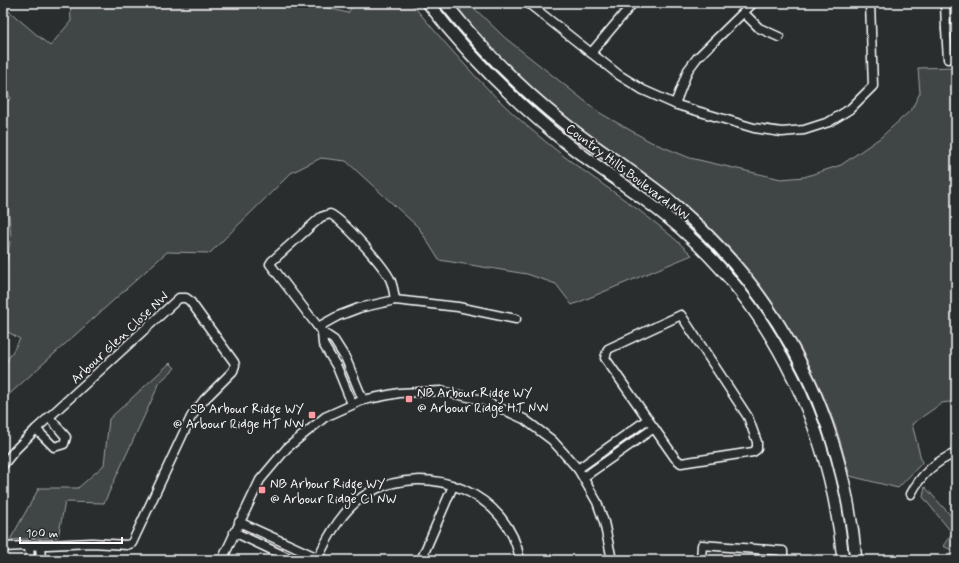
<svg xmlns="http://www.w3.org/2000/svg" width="959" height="563" font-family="Mynerve,sans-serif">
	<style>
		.green { fill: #414445; stroke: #a0a2a2 }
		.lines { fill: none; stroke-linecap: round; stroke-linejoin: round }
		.street-casing { stroke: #fff; stroke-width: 11 }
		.secondary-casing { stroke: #fff; stroke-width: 14 }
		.street { stroke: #2a2d2e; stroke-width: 8 }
		.secondary { stroke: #2a2d2e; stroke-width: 11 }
		.poi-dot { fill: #ff9aa2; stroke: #2a2d2e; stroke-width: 1.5 }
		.labels { text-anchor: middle; stroke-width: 4; stroke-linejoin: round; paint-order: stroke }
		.street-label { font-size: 13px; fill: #fff; stroke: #2a2d2e }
		.poi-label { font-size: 13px; fill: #fff; stroke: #2a2d2e; text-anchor: start }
	</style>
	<rect width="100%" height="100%" fill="#2a2d2e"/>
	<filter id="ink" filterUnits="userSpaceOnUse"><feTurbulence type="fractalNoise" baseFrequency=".025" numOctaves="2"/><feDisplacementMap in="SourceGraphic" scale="8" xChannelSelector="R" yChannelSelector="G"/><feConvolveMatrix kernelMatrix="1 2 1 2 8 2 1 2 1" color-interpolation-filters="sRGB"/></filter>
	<g filter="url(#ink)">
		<g class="green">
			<path d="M70 3H307L348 13 354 3H411C453 53 495 101 546 142 593 181 648 211 692 255L572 305 556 284 527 274 439 260 419 228 346 161 321 158 291 173 210 253 167 252 3 400V368L20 339 3 329V283L11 236 8 206 3 186V103L11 99 3 83V6L50 46 71 21Z"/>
			<path d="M463 3H469L504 37 600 113 651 142 690 158 781 179 804 177 841 165 880 138 911 110 920 93 918 68 956 67V401L942 403 912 424 922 463 898 488 850 476C845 461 842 446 837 431 805 338 747 252 669 192 647 175 623 160 600 143 549 105 499 62 460 10Z"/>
			<polygon points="170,363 175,368 160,382 104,503 65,502 58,537 10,540 39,488 78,488 104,465 109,419"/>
			<polygon points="925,487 953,518 956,514 956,552 943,546 952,533 923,497"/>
		</g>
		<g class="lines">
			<g class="street-casing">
				<g id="street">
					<polyline points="528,3 619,75 643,90 677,105 754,128 782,132 804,130 829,122 850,109 873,86 870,3"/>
					<polyline points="945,3 946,29 956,29"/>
					<polyline points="744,13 759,28 779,37"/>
					<polyline points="946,29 948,59"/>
					<polyline points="591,53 633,3"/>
					<polyline points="675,104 688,70 697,58 753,3"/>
					<polygon points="681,315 748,417 757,442 757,449 753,452 681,463 675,458 605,358 608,349"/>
					<polyline points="318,327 338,316 359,308 395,300 458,307 516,319"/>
					<polyline points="322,332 323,344 337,367 352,404"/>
					<path d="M363 400 346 359 334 340 322 332 270 264 272 261 321 217 330 214C343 220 383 265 390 279 393 285 394 293 395 300"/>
					<polyline points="36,429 54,447 64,444 66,437 49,417"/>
					<polyline points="3,465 15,450 36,429 179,298 186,298 190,301 234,362 235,365 233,371 204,400 191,417 132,543 127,545 92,543 3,547"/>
					<polyline points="578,469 648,419"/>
					<polyline points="584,477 654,428"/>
					<path d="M911 494C921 474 936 461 956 453"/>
					<polyline points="239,522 318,558"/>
					<polyline points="234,532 293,560"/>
					<polyline points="40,545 41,560"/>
					<polyline points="29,546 30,560"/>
					<polyline points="222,560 260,480 287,448 325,417 363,400 399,393 441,391 482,400 524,419 552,440 578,469 597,502 604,522 612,560"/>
					<path d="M317 560C329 534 344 507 370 492 429 461 509 493 520 560"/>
					<polyline points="421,560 453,486"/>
					<polyline points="701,560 702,545 783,551 783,560"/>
				</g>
			</g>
			<g class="secondary-casing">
				<g id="secondary">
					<path d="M428 3C469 57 517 104 570 146 606 174 645 197 680 228 776 312 832 434 843 560"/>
					<path d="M445 3C480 47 520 88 564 123 601 153 644 177 680 209 785 302 843 421 856 560"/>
				</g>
			</g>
			<use href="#street" class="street"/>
			<use href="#secondary" class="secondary"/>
		</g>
	</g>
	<g class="poi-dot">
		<rect x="405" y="395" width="8" height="8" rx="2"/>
		<rect x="308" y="411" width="8" height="8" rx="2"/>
		<rect x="258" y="486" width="8" height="8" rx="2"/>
	</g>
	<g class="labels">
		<g class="street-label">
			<text transform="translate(628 171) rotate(37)" y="5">Country Hills Boulevard NW</text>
			<text transform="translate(119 337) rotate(-43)" y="5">Arbour Glen Close NW</text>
		</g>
		<g class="poi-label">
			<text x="417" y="397">NB Arbour Ridge WY<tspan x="417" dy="15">@ Arbour Ridge HT NW</tspan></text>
			<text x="304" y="413" text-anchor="end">SB Arbour Ridge WY<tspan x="304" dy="15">@ Arbour Ridge HT NW</tspan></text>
			<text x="270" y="488">NB Arbour Ridge WY<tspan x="270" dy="15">@ Arbour Ridge CI NW</tspan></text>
		</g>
	</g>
	<rect width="959" height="563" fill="none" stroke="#2a2d2e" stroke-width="16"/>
	<rect x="8" y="8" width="943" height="547" fill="none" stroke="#fff" stroke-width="1.5" filter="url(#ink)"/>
	<path d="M20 537v6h102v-6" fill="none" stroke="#ffffff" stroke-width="2"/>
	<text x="26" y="537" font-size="12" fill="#ffffff" stroke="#2a2d2e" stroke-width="3" paint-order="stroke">100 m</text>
</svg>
